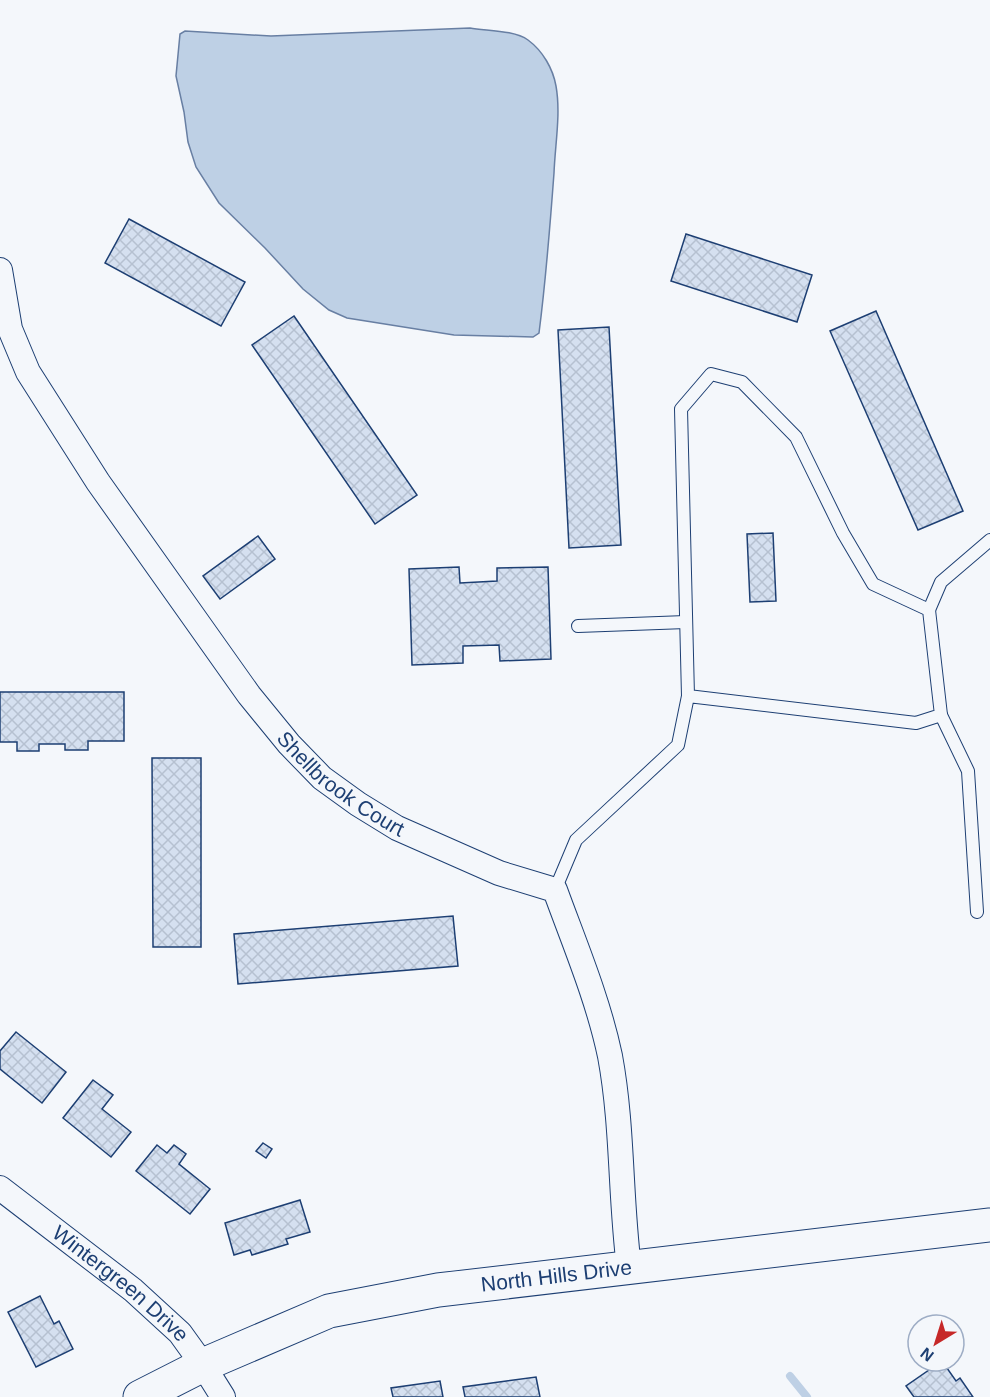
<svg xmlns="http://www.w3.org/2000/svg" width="990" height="1397" font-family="Arial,sans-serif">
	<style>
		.water { fill: #bed0e5; stroke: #687fa3; stroke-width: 1.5 }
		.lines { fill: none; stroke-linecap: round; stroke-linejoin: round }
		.stream { stroke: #bed0e5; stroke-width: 8 }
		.building { fill: url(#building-cross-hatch); stroke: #1d3f73; stroke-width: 1.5 }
		.lane-casing { stroke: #1d3f73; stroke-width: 14 }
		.street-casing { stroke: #1d3f73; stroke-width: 26 }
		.secondary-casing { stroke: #1d3f73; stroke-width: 35 }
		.lane { stroke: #f4f7fb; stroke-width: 12 }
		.street { stroke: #f4f7fb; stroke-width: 24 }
		.secondary { stroke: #f4f7fb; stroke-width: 33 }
		.labels { text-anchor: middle; stroke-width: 4.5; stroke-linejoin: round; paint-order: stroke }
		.street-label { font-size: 21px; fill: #1d3f73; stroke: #f4f7fb }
	</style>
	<defs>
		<pattern id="building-cross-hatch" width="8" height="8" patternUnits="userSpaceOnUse" patternTransform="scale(1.5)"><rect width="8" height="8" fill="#d5e0f0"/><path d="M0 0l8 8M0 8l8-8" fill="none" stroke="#b6c1d1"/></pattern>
	</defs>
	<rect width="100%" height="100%" fill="#f4f7fb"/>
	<path class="water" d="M470 28C487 31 514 30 528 40 543 51 553 69 556 86 561 114 555 145 554 173 550 227 546 279 539 333L533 337 454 335 347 318 329 310 303 289 265 248 219 203 196 167 188 142 184 112 176 76 180 34 185 31 271 36Z"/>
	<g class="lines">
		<polyline class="stream" points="790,1376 807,1397"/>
	</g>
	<g class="building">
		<polygon points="129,219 245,282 221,326 105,263"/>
		<polygon points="686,234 812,275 797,322 671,281"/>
		<polygon points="876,311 963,511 918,530 830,331"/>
		<polygon points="294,316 417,495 375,524 252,345"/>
		<polygon points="609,327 621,545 569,548 558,330"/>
		<polygon points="773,533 776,601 750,602 747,534"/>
		<polygon points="258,536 275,559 220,599 203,576"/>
		<polygon points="459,567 460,583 497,581 497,568 548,567 551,659 500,661 499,645 463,646 463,663 412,665 409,569"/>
		<polygon points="0,692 124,692 124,741 88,741 88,750 65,750 65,744 39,744 39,751 17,751 17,742 0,742"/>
		<polygon points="152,758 201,758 201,947 153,947"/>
		<polygon points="453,916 458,966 238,984 234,934"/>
		<polygon points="16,1032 66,1072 42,1103 0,1069 0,1051"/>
		<polygon points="93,1080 113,1095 102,1109 131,1132 111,1157 63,1118"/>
		<polygon points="263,1143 272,1149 266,1158 256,1151"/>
		<polygon points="157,1145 167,1153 174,1145 186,1154 179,1164 210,1189 190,1214 136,1171"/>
		<polygon points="300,1200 310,1232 286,1239 288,1244 252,1255 250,1250 234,1255 225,1223"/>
		<polygon points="40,1296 54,1324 59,1321 73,1349 36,1367 8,1312"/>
		<polygon points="942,1361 956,1381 960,1378 973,1397 914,1397 906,1386"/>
		<polygon points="536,1377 540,1397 465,1397 463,1387"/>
		<polygon points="440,1381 443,1397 393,1397 391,1388"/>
	</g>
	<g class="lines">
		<g class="lane-casing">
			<g id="lane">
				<polyline points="929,610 941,582 990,540"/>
				<polyline points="578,626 686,622"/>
				<polyline points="941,715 968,771 977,912"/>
				<polyline points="555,890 576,840 678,745 688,696 681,409 711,374 742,382 796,437 843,533 873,584 929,610 941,715 916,723 688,696"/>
			</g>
		</g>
		<g class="street-casing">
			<g id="street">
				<path id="s1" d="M0 270 10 329 28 372 98 482 249 695 289 744 322 778 358 804 397 828 499 873 555 890C575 945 598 999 610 1056 623 1126 620 1197 629 1267"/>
				<path id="s2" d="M0 1188 133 1290 180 1333 203 1365 223 1397"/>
			</g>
		</g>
		<g class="secondary-casing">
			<g id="secondary">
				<path id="s3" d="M140 1397 203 1365 329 1311 438 1290 990 1225"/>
			</g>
		</g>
		<use href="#lane" class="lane"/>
		<use href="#street" class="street"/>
		<use href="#secondary" class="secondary"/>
	</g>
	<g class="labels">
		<g class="street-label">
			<text dy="7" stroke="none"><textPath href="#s1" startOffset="627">Shellbrook Court</textPath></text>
			<text dy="7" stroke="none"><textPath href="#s3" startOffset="438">North Hills Drive</textPath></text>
			<text dy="7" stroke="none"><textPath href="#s2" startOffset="154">Wintergreen Drive</textPath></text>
		</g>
	</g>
	<g transform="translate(936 1343) rotate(218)"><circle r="28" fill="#f4f7fb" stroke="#9eadc5" stroke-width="1.5"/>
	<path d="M0-4.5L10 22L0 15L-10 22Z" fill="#c62828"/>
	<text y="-9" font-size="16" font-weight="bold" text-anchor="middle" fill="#1d3f73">N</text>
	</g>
</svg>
